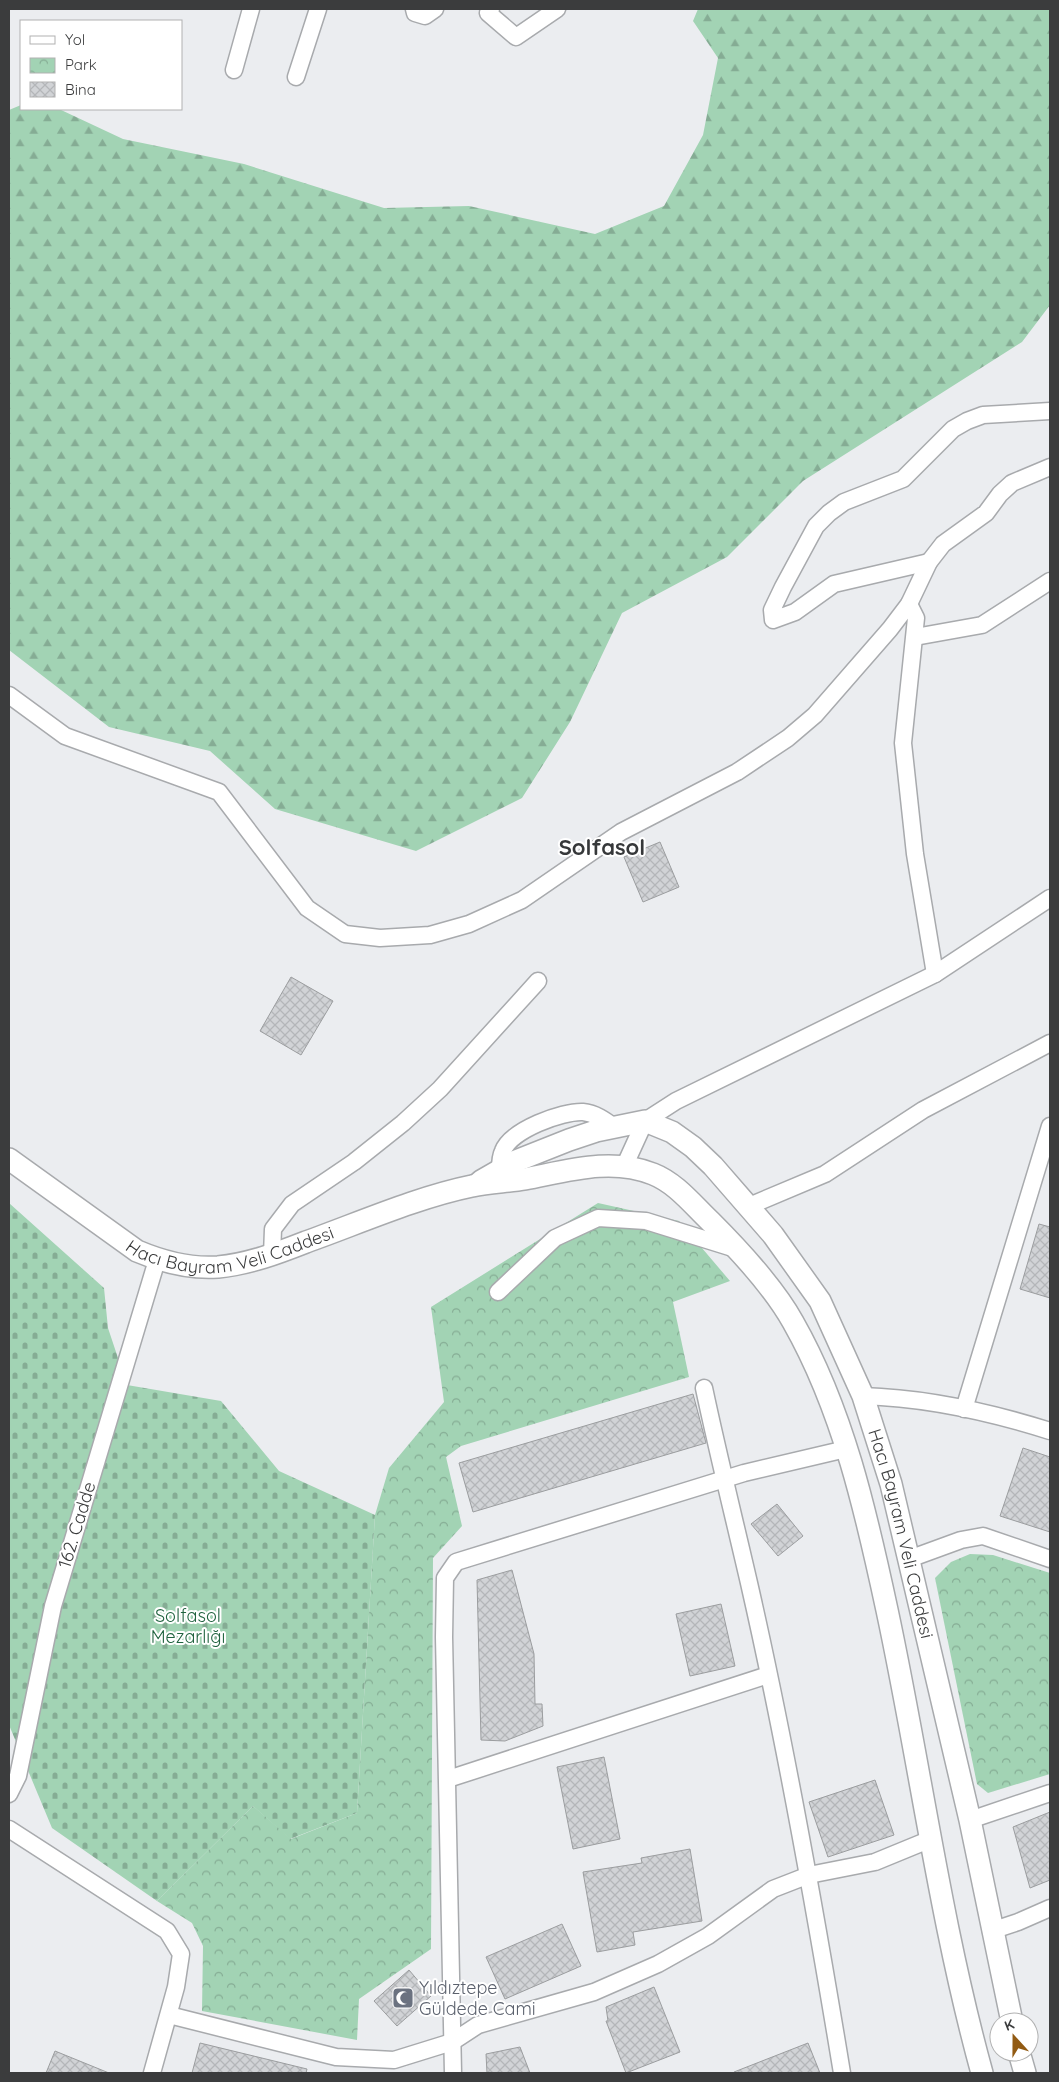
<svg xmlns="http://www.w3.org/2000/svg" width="1059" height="2082" font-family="Quicksand,sans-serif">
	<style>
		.forest { fill: url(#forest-firs) }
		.cemetery { fill: url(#cemetery-stones) }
		.park { fill: url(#park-crowns) }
		.building { fill: url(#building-cross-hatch); stroke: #9b9d9f }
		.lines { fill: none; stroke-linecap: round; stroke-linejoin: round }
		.minor-casing { stroke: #a8aaad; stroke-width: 19 }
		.major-casing { stroke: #a8aaad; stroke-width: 24 }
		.minor { stroke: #fff; stroke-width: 16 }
		.major { stroke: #fff; stroke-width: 21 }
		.labels { text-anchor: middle; stroke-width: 4; stroke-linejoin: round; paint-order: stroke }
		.street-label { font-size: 18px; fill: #3b3c3d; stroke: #fff }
		.park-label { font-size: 18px; fill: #20633f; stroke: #fff }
		.worship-label { font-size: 18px; fill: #5b616d; stroke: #fff; text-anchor: start }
		.district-label { font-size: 22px; font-weight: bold; fill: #36383a; stroke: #fff }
	</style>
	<defs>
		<pattern id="forest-firs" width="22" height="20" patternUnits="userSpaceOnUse" patternTransform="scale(1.25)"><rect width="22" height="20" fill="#a2d3b4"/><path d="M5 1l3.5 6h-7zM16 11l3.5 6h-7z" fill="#85ac94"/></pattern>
		<pattern id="cemetery-stones" width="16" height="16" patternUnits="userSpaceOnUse" patternTransform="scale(1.25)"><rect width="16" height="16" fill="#a2d3b4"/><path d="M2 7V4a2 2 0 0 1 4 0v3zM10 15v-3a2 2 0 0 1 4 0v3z" fill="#85ac94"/></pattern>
		<pattern id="park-crowns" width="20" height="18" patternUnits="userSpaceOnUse" patternTransform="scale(1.25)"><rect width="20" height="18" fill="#a2d3b4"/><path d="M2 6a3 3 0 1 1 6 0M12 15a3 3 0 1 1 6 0" fill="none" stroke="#85ac94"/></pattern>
		<pattern id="building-cross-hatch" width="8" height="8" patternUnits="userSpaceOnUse" patternTransform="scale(1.25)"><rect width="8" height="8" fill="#d1d3d6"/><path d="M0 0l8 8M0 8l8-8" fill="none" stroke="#b4b6b9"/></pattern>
	</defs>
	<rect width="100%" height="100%" fill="#ebedf0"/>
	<polygon class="forest" points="698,9 1050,9 1050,305 1022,342 803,481 727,557 622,613 570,722 522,798 416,851 275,809 210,751 109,727 9,650 9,110 21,105 21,109 59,109 123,139 244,164 384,208 469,206 595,234 664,206 703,135 718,58 693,21"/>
	<polygon class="cemetery" points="9,1203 104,1288 108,1328 127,1385 221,1401 279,1471 375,1515 357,1813 290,1839 253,1806 157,1901 52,1828 9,1725"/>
	<g class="park">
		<polygon points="598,1203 679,1221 730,1281 673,1302 689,1377 461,1446 446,1457 462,1526 433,1558 431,1949 359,1999 357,2040 202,2011 203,1946 192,1923 157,1901 253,1806 291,1839 357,1813 375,1515 389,1468 444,1402 431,1307"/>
		<polygon points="970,1554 993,1555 1050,1573 1050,1774 988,1793 977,1784 935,1578 951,1562"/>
	</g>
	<g class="building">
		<polygon points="660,842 679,887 643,902 624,857"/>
		<polygon points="291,977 333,1001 301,1055 260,1031"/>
		<polygon points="1039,1224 1050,1227 1050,1298 1020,1289"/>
		<polygon points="693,1394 706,1443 473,1512 459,1463"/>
		<polygon points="1023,1448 1050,1457 1050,1532 1000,1516"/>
		<polygon points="777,1504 803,1536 778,1556 751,1524"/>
		<polygon points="512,1570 534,1654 535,1704 542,1704 543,1726 505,1741 481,1740 477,1580"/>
		<polygon points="721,1604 735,1666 690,1676 676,1614"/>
		<polygon points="604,1757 620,1839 573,1849 557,1767"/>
		<polygon points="875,1780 894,1835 828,1857 809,1802"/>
		<polygon points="1050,1812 1050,1880 1030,1888 1013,1827"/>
		<polygon points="690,1849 702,1921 633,1932 635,1945 597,1952 583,1872 642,1863 641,1858"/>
		<polygon points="562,1924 581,1966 505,1999 486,1957"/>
		<polygon points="409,1970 431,1996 397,2026 374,2001"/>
		<polygon points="654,1987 680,2052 626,2073 606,2021 608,2021 606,2007"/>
		<polygon points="200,2043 307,2069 306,2073 192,2073"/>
		<polygon points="808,2043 820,2073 734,2073 734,2072"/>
		<polygon points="520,2047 530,2073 487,2073 486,2054"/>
		<polygon points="55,2051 109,2073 46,2073"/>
	</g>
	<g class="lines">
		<g class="minor-casing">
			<g id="minor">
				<polyline points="414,9 415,13 425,16 435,9"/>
				<polyline points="491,9 488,13 516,37 557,9"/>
				<polyline points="234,70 251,9"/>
				<polyline points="296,77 318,9"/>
				<polyline points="929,562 834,584 795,612 773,620 772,610 783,587 816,526 829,513 844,502 903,479 953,429 967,421 983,415 1050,411"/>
				<polyline points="909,604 916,618 903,743 915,854 935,974"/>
				<polyline points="915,637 982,625 1050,581"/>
				<polyline points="9,695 65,736 219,792 307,908 345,934 380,938 430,935 469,924 522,900 621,832 737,772 788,738 815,715 890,629 909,604 929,562 943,544 986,513 1000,494 1012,483 1050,467"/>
				<polyline points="624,1167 645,1121 676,1101 935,974 1050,898"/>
				<path d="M500 1170C500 1164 500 1157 503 1151 511 1130 562 1111 583 1112 595 1113 605 1120 614 1127"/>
				<polyline points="749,1206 825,1174 923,1110 1050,1043"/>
				<polyline points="272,1255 273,1229 292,1204 354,1162 403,1123 440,1089 538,981"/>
				<polyline points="498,1292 555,1238 598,1218 646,1221 736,1249"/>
				<path d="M704 1388C718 1454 734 1518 749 1583 786 1745 815 1909 842 2073"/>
				<path d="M863 1396C927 1398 990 1412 1050 1431"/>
				<polyline points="964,1409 1050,1126"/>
				<polyline points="909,1559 961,1540 983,1536 1050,1559"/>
				<polyline points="448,1779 768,1675"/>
				<polyline points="9,1794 18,1776 53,1606 157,1260"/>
				<polyline points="970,1820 1050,1793"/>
				<polyline points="9,1829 167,1931 181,1954 176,1987 152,2073"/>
				<polyline points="991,1931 1018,1922 1050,1908"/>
				<polyline points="169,2015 336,2057 394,2060 452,2042 478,2025 594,1992 658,1964 708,1936 773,1889 809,1875 875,1862 931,1839"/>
				<polyline points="453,2073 444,1637 445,1578 456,1562 744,1473 846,1449"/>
			</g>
		</g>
		<g class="major-casing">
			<g id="major">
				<path id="s1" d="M9 1159 137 1251C163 1262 190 1269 218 1267 249 1264 278 1253 306 1242 359 1223 418 1197 472 1186 489 1182 508 1182 525 1179 567 1171 611 1157 653 1174 676 1183 693 1205 711 1222 738 1249 774 1288 793 1322 843 1410 866 1512 887 1610 920 1764 940 1921 982 2073"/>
				<path id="s2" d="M481 1181 516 1161 569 1140 596 1131 645 1121 672 1132 693 1147 713 1166 773 1235 820 1301 863 1396 891 1484 970 1820 1012 2022"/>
				<polyline points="1019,2052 1025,2073"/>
			</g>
		</g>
		<use href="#minor" class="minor"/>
		<use href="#major" class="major"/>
	</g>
	<defs>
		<g id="mosque-square" transform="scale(1.125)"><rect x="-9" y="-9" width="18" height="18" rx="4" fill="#6b7280" stroke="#fff"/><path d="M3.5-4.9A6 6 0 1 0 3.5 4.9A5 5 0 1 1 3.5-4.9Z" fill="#fff"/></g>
	</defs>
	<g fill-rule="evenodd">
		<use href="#mosque-square" x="403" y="1998"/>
	</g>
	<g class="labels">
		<g class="street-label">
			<text dy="6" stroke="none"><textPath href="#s1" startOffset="254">Hacı Bayram Veli Caddesi</textPath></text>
			<text transform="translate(77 1525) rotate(-73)" y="6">162. Cadde</text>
			<text dy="6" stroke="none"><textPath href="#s2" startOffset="678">Hacı Bayram Veli Caddesi</textPath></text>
		</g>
		<g class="park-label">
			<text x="188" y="1622">Solfasol<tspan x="188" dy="21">Mezarlığı</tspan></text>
		</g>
		<g class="worship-label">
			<text x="419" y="1994">Yıldıztepe<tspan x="419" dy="21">Güldede Cami</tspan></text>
		</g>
		<g class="district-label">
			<text x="602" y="855">Solfasol</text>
		</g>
	</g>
	<rect width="1059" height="2082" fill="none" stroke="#3b3c3d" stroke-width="20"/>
	<rect x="20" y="20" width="162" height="90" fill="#ffffff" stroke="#b1b1b1"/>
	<rect x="30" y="36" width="25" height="8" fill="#ffffff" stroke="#b1b1b1"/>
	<text x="65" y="45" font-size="15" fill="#3b3c3d">Yol</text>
	<rect x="30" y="58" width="25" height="15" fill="url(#park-crowns)" stroke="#b1b1b1"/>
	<text x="65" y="70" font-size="15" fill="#3b3c3d">Park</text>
	<rect x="30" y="82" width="25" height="15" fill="url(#building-cross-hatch)" stroke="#b1b1b1"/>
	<text x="65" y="95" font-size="15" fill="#3b3c3d">Bina</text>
	<g transform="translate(1014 2037) rotate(339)"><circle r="24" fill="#ffffff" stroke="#b1b1b1"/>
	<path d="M0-4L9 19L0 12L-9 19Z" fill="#925b13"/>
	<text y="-8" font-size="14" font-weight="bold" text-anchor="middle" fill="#3b3c3d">K</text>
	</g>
</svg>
